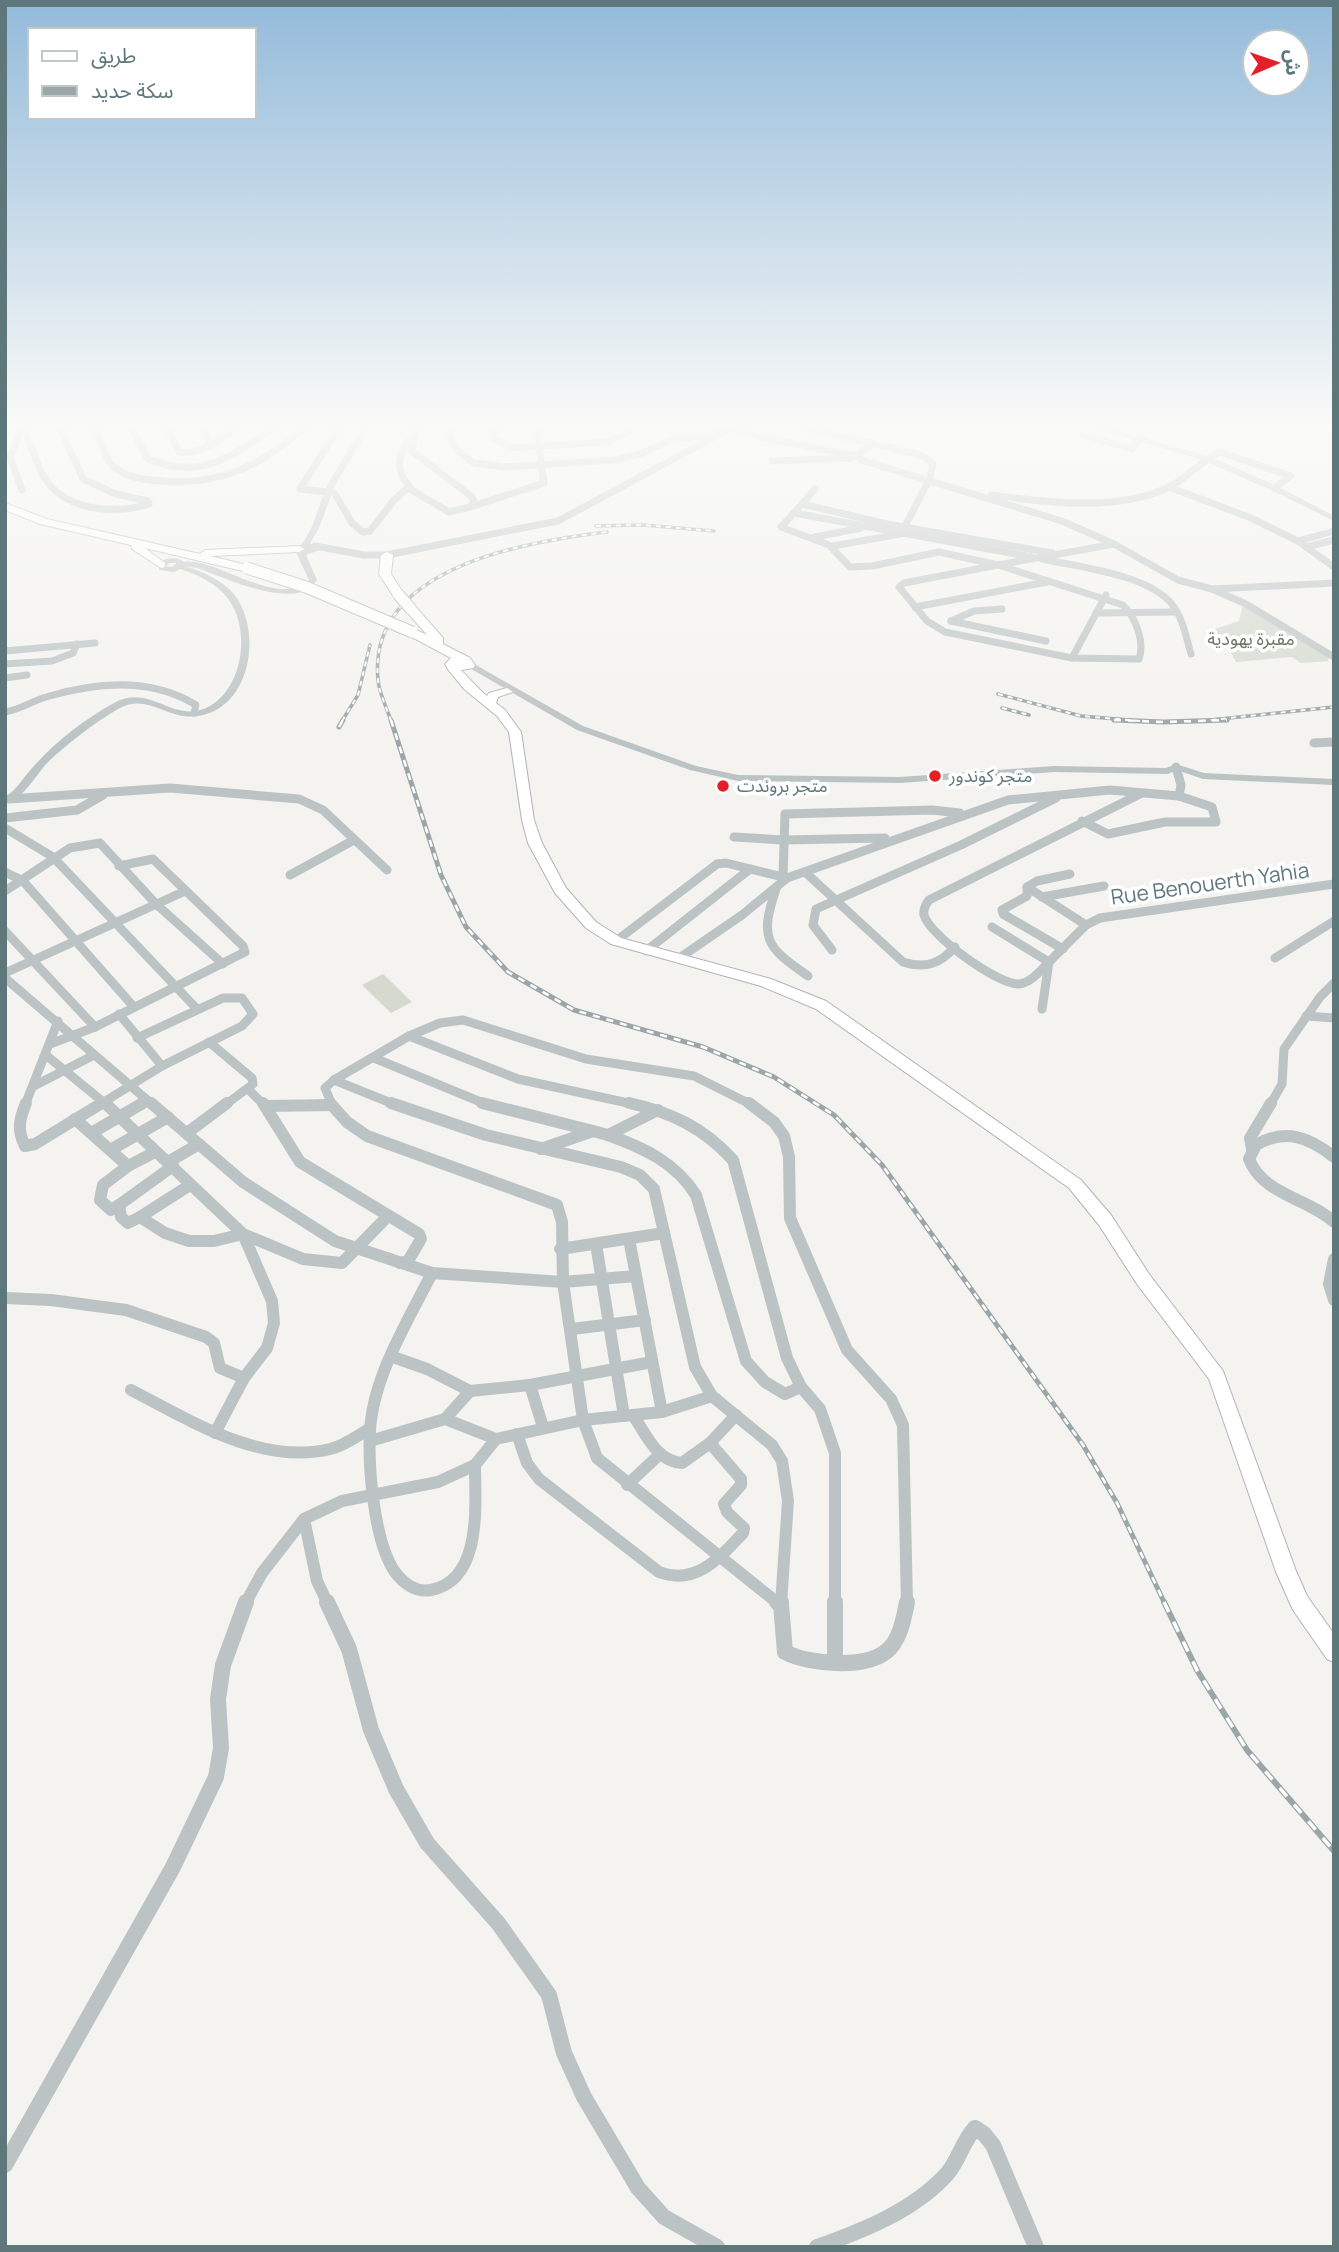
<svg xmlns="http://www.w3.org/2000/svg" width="1339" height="2252" font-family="Manrope,'Noto Sans Arabic',sans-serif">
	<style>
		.green { fill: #d5d9ce }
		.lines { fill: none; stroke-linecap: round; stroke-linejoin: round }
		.primary-casing { stroke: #aeb5b7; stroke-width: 2 }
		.trunk-casing { stroke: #b0b6b7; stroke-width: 2 }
		.minor-far3 { stroke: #bcc3c4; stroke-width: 7 }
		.minor-far2 { stroke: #bcc3c4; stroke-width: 9 }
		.minor-far1 { stroke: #bcc3c4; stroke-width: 12 }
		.minor { stroke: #bcc3c4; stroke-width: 16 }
		.tertiary { fill: #bcc3c4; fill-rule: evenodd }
		.primary { fill: #fff; fill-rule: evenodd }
		.trunk { fill: #fff; fill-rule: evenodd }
		.rail-far2-casing { stroke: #9ba6a8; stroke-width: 3.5 }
		.rail-far1-casing { stroke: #9ba6a8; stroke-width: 5 }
		.rail-casing { stroke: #9ba6a8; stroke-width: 6 }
		.rail-far2 { stroke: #fff; stroke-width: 2; stroke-dasharray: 5; stroke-linecap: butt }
		.rail-far1 { stroke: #fff; stroke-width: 2.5; stroke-dasharray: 7; stroke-linecap: butt }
		.rail { stroke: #fff; stroke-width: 3.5; stroke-dasharray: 11; stroke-linecap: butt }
		.trunk-bridge-casing { stroke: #b0b6b7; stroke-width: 13; stroke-linecap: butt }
		.trunk-bridge { stroke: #fff; stroke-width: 11 }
		.poi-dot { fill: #e51e28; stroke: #fff; stroke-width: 2.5 }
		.labels { text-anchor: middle; stroke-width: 7; stroke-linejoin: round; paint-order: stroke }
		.far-park-label { font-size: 18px; fill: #6c7861; stroke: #fff }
		.far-poi-label { font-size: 18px; fill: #5e777b; stroke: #fff; text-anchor: start }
		.street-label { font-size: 21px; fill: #5e777b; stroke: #fff }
	</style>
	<rect width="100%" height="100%" fill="#f4f3ef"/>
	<g class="green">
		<polygon points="1243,605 1329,657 1328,661 1301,663 1292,657 1236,662 1224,641 1209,631 1239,621"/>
		<polygon points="383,974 412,1002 391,1013 362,985"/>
	</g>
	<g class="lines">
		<g class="primary-casing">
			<path id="primary" d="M453 665C465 671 475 687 487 696L489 693 507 688 513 692 498 697 496 703 505 710 521 732 534 820 542 843 566 888 596 922 621 938 771 979 826 1001 1081 1180 1111 1215 1149 1274 1223 1371 1296 1571 1307 1596 1334 1634V1662L1327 1659 1293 1610 1276 1572 1209 1379 1137 1284 1099 1225 1069 1188 816 1009 761 986 611 944 586 928 555 893 528 843 522 820 509 732 497 716 464 689 447 668Z"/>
		</g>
		<g class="trunk-casing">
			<g id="trunk">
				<polygon points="5,503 47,519 200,554 205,550 299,546 305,549 299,552 210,556 251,566 253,568 247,572 145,548 165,563 165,567 161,568 132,549 131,545 40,524 5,510"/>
				<polygon points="387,552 393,555 391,574 404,594 402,597 394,597 379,574 381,555"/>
				<polygon points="407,606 415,606 443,638 443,644 470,658 475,665 473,668 450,672 445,664 451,658 408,635 406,632 412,628 427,635 407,612"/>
			</g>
		</g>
		<g class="minor-far3">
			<path d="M22 426C31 442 35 461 44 477 65 511 114 515 149 504L148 501 116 494 83 479 62 432 66 426"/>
			<path d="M94 426C99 439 103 454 112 465 125 478 145 480 162 481 221 486 264 464 307 426"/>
			<path d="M130 426 148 459C201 481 233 456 275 426"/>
			<path d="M166 426 179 452C204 455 219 439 238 426"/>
			<polyline points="202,426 211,444"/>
			<polyline points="453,426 449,437 458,451 474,463 503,467 614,460 640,454 673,439 718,434"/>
			<polyline points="494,426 494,438 510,448 606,442 626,434 629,426"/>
			<polyline points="726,426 760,437 857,456 861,460 1062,521 1114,544 1178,580 1212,589 1246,604 1334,657"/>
			<polyline points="797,426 921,455 933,464 929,480 901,534 832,546"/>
			<polyline points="1083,435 1132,449 1141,438"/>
			<polyline points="773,461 852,458 873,444"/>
			<polyline points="1169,487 1251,518 1298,541 1334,531"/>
			<path d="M411 488C394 471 397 453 413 436"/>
			<polyline points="815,489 794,513 1032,557"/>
			<polyline points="22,490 10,457 23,427"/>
			<polyline points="328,492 300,489 340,426"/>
			<polyline points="335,494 352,523 363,532 370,531 395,499 408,488 449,512 470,507 474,501 471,496 412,451 417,426"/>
			<path d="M991 495C1045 502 1115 512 1167 488 1187 479 1200 461 1220 452L1291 476 1274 488"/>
			<polyline points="802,504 887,524 1052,553"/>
			<polyline points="470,507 544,483 538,439 540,426"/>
			<polyline points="794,513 781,527 829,545 850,567 872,566 939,552 998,565"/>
			<polyline points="815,537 861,528"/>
			<polyline points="1298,541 1334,567"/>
			<polyline points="315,546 364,555 387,555 558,521 733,427"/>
			<polyline points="1306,547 1334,540"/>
			<path d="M1042 559C1078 567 1146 574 1171 603 1183 617 1186 637 1191 654"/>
			<path d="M998 565 1123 605C1136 618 1145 642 1139 659L1072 658 945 632 927 621 899 587 904 583Z"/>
			<polyline points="998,565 1114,544"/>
			<polyline points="1212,589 1334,583"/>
			<polyline points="915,607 1047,582"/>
			<polyline points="1096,613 1176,612"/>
			<polyline points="951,621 1046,641"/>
			<polyline points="951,621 974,611 1002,609"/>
			<polyline points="5,651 95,643"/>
			<polyline points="1072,658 1106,595"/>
			<polyline points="5,664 52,661 73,653 77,644"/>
			<polyline points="5,678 27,675"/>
			<path d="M5 712C20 710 32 701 46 697 96 682 151 677 196 705L194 713"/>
		</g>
		<g class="minor-far2">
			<polyline points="1314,743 1334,742"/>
			<polyline points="9,799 170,788 299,799 323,810 387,870"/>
			<polyline points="5,818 77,810 103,795"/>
			<polyline points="1082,821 1108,834 1165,822 1216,822 1212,807 1179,796"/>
			<polyline points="5,828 53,857 197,1009"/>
			<polyline points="734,837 783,840 885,838"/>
			<polyline points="5,872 23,881 133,1006"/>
			<path d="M805 872 903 962C925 969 940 964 955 947"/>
			<polyline points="290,875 354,840"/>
			<polyline points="783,877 785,814 932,810 960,813"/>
			<polyline points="1027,887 1037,881 1070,874"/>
			<path d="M776 889C759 939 766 947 808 976"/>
			<polyline points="5,891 70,848 100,843 156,904 223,964"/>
			<polyline points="1042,897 1104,886"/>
			<polyline points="992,927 1049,962 1086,925 1100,918 1334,884"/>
			<polyline points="5,931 95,1027"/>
			<polyline points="616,941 717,864 726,863 787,878 1008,800 1110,790 1179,796 1181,785 1176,767"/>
			<polyline points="1063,949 1003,914 1002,910 1027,896 1027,887 1086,925"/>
			<polyline points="832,950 813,925 816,909 961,845 1056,798"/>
			<polyline points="646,951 750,869"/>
			<polyline points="1275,958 1334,921"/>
			<polyline points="678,959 742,915 787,878"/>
			<path d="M1049 962C1041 970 1031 983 1019 984 998 985 929 935 924 915 923 909 926 904 929 900L1140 794"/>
			<polyline points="5,973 183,892"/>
			<polyline points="5,978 153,1105"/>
			<polyline points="1042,1009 1049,962"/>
			<polyline points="119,1014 162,1066"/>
			<polyline points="1306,1016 1334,1018"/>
			<polyline points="409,1036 518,1079 637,1105"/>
			<polyline points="209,1042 252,1078 253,1084 225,1105"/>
			<polyline points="50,1044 95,1027 245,952 243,946 153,859 119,866"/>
			<polyline points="47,1056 107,1105"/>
			<polyline points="374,1058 488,1105"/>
			<polyline points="334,1080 396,1105"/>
			<polyline points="334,1080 409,1036 440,1023 463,1020 586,1059 694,1076 752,1105"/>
			<polyline points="34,1086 94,1055"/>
			<polyline points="248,1089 264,1105"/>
			<polyline points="25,1105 58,1021"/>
			<polyline points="99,1105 162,1066 242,1026 253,1014 242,998 223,998 137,1038"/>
			<polyline points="140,1105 147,1101"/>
			<polyline points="332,1105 325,1088 334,1080"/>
			<polyline points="1270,1105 1282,1084 1284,1049 1320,997 1334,983"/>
		</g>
		<g class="minor-far1">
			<path d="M26 1103C19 1120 17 1130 25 1146L35 1144 102 1103"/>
			<polyline points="105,1103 243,1234 272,1301 274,1323 267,1348 244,1378 215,1433"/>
			<polyline points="151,1103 243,1182 335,1241 432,1273 563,1282 636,1276"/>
			<polyline points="263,1103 300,1162 419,1234 421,1239 408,1261 400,1263"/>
			<polyline points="330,1103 347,1122 367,1136 557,1205 562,1222 563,1282 583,1420 597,1458 779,1604"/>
			<polyline points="391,1103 486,1135 621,1167 640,1175 654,1189 695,1367 712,1396 772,1445 782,1461 788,1501 781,1604"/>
			<polyline points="482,1103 593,1131"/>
			<path d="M629 1103C671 1112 704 1128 733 1160L787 1358 801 1387 820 1409 835 1453V1604"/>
			<polyline points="749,1103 774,1122 784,1136 789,1157 790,1218 847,1350 891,1399 903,1425 907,1604"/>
			<polyline points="268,1106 331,1105"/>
			<polyline points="75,1119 128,1166 155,1152"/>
			<polyline points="93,1132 143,1103"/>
			<polyline points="187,1133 227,1103"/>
			<path d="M608 1135C644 1148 675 1162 696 1195L746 1361 765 1382 785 1394 801 1387"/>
			<polyline points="112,1149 168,1117"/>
			<polyline points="541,1149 593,1131 608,1135 658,1110"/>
			<polyline points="1252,1149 1250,1138 1271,1103"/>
			<path d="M1334 1157C1309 1137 1285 1128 1256 1145L1249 1159C1263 1195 1308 1198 1334 1222"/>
			<polyline points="168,1162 199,1144"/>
			<polyline points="128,1166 103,1185 100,1200 111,1210 119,1205 121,1217 128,1223 140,1217 165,1233 189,1241 214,1241 243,1234 303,1259 342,1263 387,1217"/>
			<polyline points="119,1205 173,1166"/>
			<polyline points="140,1217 190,1185"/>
			<polyline points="629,1239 662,1412"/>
			<polyline points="596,1244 624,1416"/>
			<polyline points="560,1249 664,1233"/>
			<polyline points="1334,1259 1329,1284 1334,1300"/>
			<path d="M432 1273C408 1321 373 1376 370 1431 368 1467 374 1542 395 1572 403 1583 416 1593 431 1590 483 1580 475 1504 475 1465"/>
			<polyline points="5,1298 51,1300 126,1310 206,1337 214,1343 220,1368 244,1378"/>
			<polyline points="572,1329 645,1320"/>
			<polyline points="530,1385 543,1427"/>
			<path d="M131 1390C189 1420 262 1466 330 1449 344 1446 357 1436 369 1429"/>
			<polyline points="470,1391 530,1385 652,1362"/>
			<polyline points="445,1419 496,1439"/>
			<path d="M517 1434 527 1463 539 1479 659 1572C696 1586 719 1558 743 1533L744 1528 727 1512 724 1504 741 1485V1479L710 1443 682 1463C656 1461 646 1434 633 1415"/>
			<polyline points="370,1441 445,1419 470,1391 427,1369 393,1357"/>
			<polyline points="710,1443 736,1415"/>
			<polyline points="627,1485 660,1454"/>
			<polyline points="304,1519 317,1581 328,1604"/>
			<polyline points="245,1604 262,1573 304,1519 342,1501 438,1482 475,1465 496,1439 583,1420 662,1412 712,1396"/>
		</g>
		<g class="minor">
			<polyline points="327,1602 349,1649 371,1730 396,1789 427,1843 498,1923 549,1995 564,2053 584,2097 638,2188 664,2217 717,2247"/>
			<polyline points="777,1602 781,1605"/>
			<polyline points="835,1602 835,1663"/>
			<path d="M781 1605 785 1652C809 1665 870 1670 890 1648 901 1636 904 1617 907 1602"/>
			<polyline points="781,1605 781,1602"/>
			<polyline points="5,2165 173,1867 216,1777 221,1748 218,1699 223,1665 246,1602"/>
			<path d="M817 2247C862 2231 913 2211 946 2175 959 2161 962 2142 975 2128L984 2134 993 2145 1036 2247"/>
		</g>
		<g class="tertiary">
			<path d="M364 426H371L335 485 319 528 310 543 320 550 306 555 317 580C314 584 310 589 305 591 276 602 225 578 197 568L184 566C202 571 222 580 234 594 260 627 253 692 214 711 172 731 152 689 118 709 94 723 71 741 50 760 35 775 26 797 5 804V797C18 789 24 776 34 766 56 741 85 719 114 703 150 683 172 723 206 708 243 691 251 631 229 600 218 584 197 574 180 569L174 572 159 570V563C165 558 177 556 184 562 215 556 278 610 309 580L295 550C315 535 317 504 329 482 340 463 352 444 364 426ZM169 563H176V564L172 567 166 566Z"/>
			<polygon points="1090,426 1101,426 1208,456 1277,486 1334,516 1334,521 1271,490 1202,460"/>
			<polygon points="469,661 583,726 696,766 738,775 900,777 1054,766 1166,768 1176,764 1204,773 1334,779 1334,785 1203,779 1177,770 1168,774 1054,772 900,783 738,781 690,770 577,730 466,666 466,662"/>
		</g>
		<use href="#primary" class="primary"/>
		<use href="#trunk" class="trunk"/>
		<g class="rail-far2-casing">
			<g id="rail-far2">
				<polyline points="596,526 643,525 714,531"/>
				<polyline points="998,694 1081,716 1140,721"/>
				<polyline points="1002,708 1029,715"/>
				<polyline points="342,721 358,695 370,645"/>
				<path d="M391 721C387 708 379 693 378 680 367 567 525 542 607 532"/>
				<polyline points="1201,721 1334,707"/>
			</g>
		</g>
		<g class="rail-far1-casing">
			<g id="rail-far1">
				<polyline points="391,720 441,875 466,927 508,972 574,1010 703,1047 774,1077 834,1115 882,1165 1083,1445 1117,1503 1165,1604"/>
				<polyline points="1114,720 1164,722 1227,720"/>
				<polyline points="339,727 343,720"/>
			</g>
		</g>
		<g class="rail-casing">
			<polyline id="rail" points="1164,1602 1197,1670 1247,1750 1334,1851"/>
		</g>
		<use href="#rail-far2" class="rail-far2"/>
		<use href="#rail-far1" class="rail-far1"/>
		<use href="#rail" class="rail"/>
		<g class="trunk-bridge-casing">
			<g id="trunk-bridge">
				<polyline points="247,568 306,587 412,632"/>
				<polyline points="398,594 411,609"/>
			</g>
		</g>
		<use href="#trunk-bridge" class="trunk-bridge"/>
	</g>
	<linearGradient id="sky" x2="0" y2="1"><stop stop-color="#93bada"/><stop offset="0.57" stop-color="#fafaf8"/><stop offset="1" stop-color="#fafaf8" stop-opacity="0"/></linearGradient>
	<rect width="1339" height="741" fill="url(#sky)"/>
	<g class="poi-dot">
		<circle cx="935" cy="776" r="7"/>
		<circle cx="723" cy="786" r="7"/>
	</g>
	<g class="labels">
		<g class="far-park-label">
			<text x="1251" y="645">مقبرة يهودية</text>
		</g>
		<g class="far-poi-label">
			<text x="949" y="782">متجر كوندور</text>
			<text x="737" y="792">متجر بروندت</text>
		</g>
		<g class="street-label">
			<text transform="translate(1210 884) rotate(-8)" y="7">Rue Benouerth Yahia</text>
		</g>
	</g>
	<rect width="1339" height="2252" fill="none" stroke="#5e777b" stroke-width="14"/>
	<rect x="28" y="28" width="228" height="91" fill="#ffffff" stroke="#bfc9ca" stroke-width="2"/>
	<rect x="42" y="51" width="35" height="10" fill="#ffffff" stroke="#bfc9ca" stroke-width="2"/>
	<text x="91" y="63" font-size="21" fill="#5e777b">طريق</text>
	<rect x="42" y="86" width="35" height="10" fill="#9ba6a8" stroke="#bfc9ca" stroke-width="2"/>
	<text x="91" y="98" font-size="21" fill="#5e777b">سكة حديد</text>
	<g transform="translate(1276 63) rotate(88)"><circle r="33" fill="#ffffff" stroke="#bfc9ca" stroke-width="2"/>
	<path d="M0-5L12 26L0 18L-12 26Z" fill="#e51e28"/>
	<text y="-10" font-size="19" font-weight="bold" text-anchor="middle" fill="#5e777b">ش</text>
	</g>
</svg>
